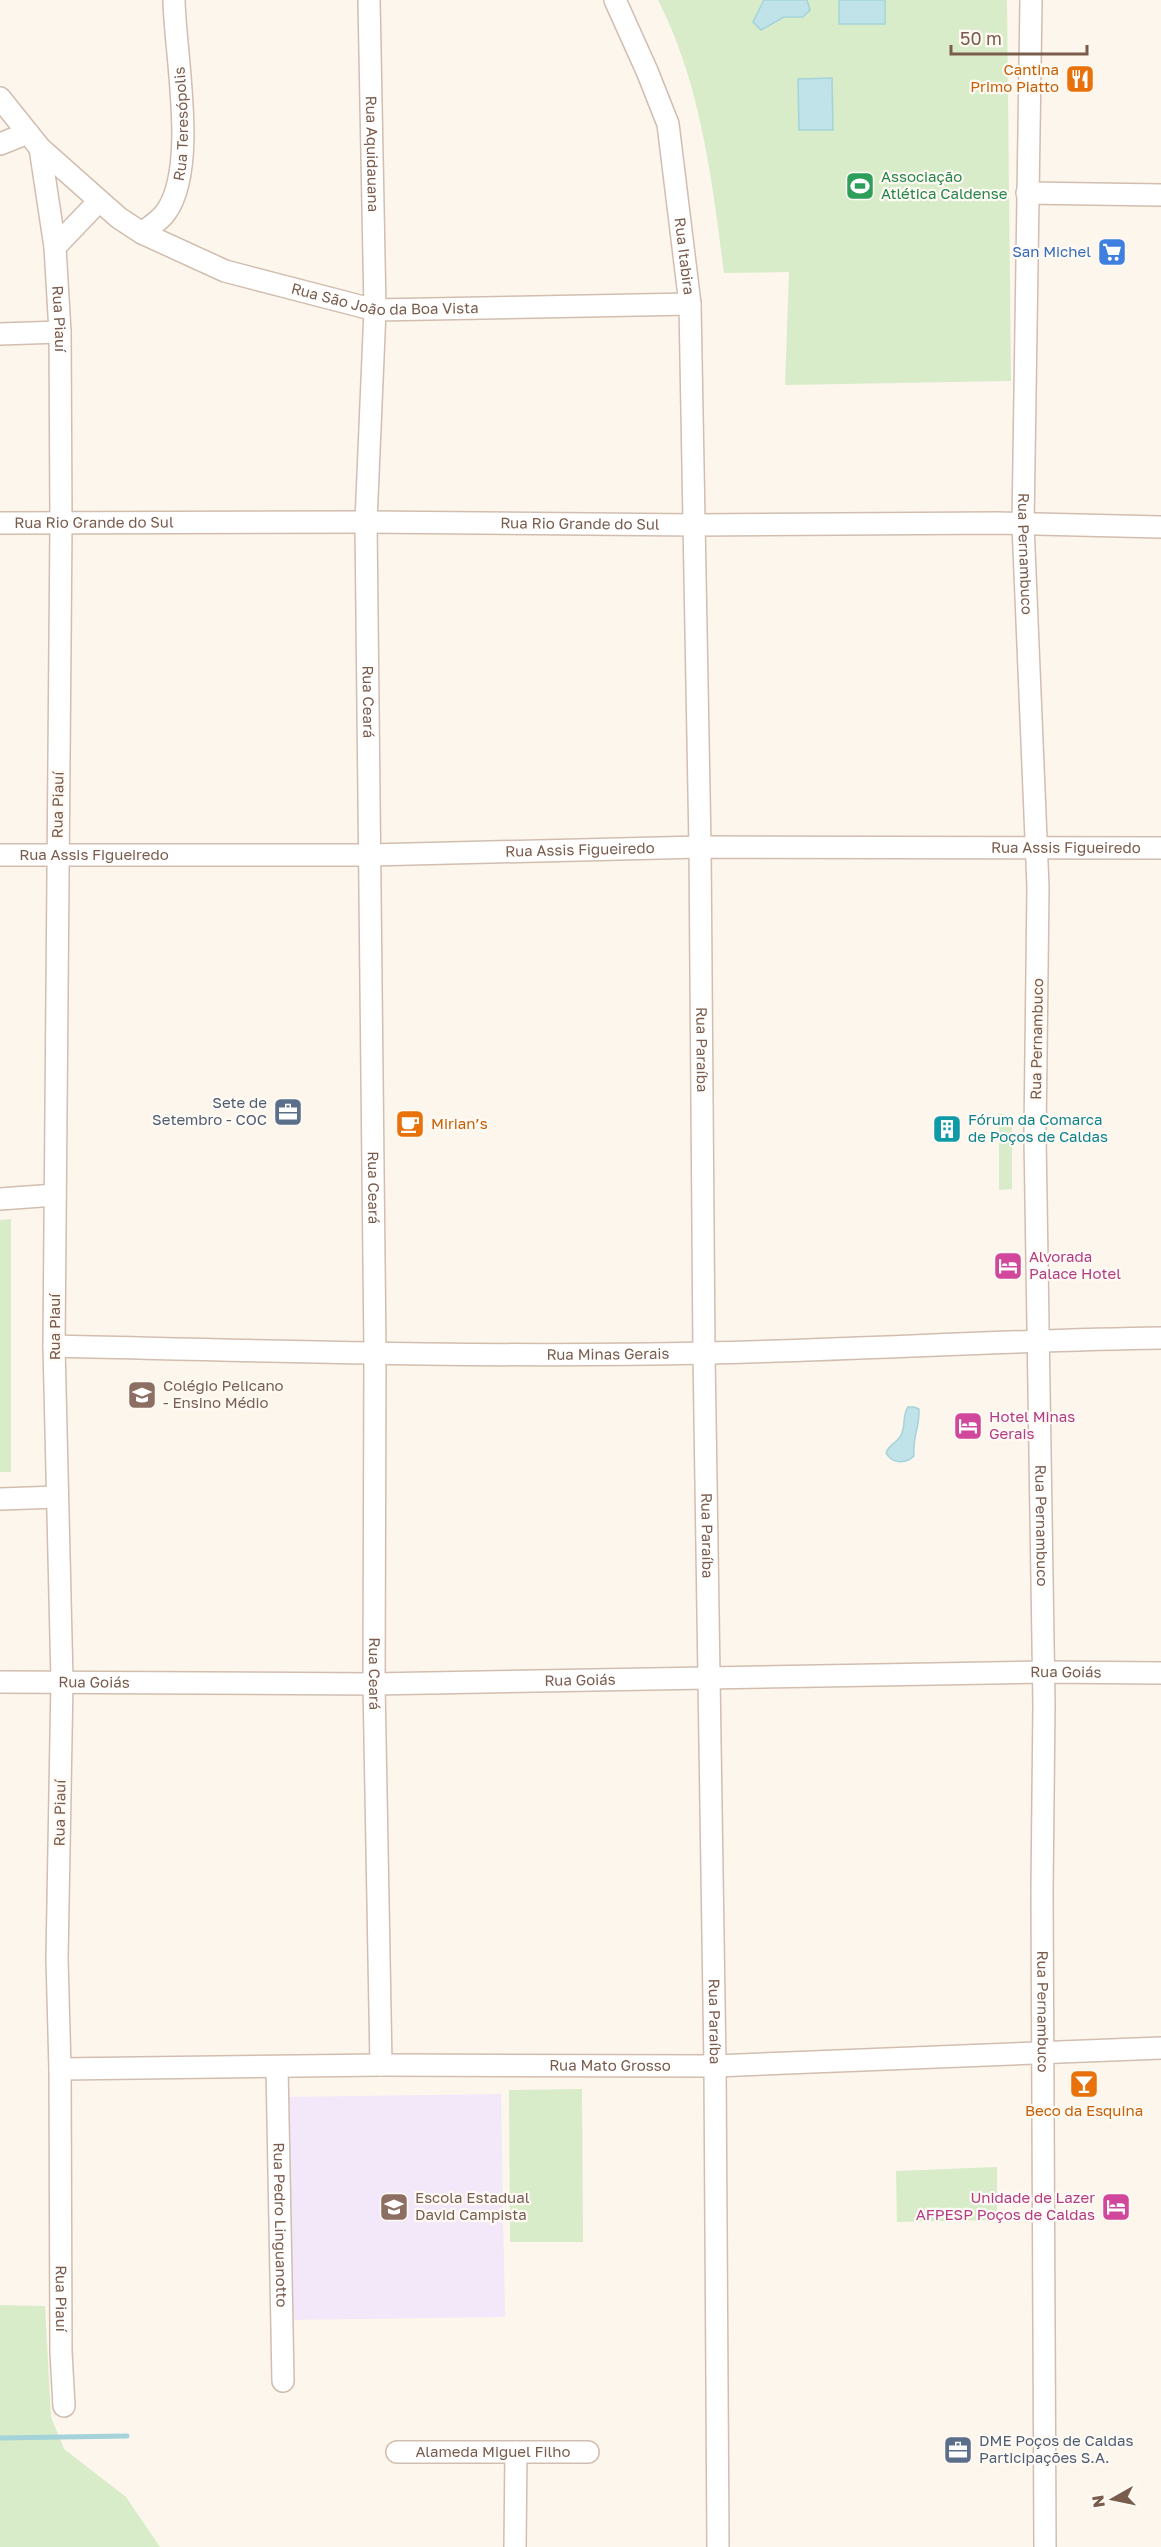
<svg xmlns="http://www.w3.org/2000/svg" width="1161" height="2547" font-family="'Golos Text',sans-serif">
	<style>
		.education { fill: #f3e8fa }
		.green { fill: #d8ecc9 }
		.water { fill: #bfe3e8; stroke: #a5d3da; stroke-width: 1.5 }
		.lines { fill: none; stroke-linecap: round; stroke-linejoin: round }
		.stream { stroke: #a5d3da; stroke-width: 5 }
		.minor-casing { stroke: #d1beb0; stroke-width: 24 }
		.minor { stroke: #fff; stroke-width: 21 }
		.labels { text-anchor: middle; stroke-width: 4.5; stroke-linejoin: round; paint-order: stroke }
		.food-label { font-size: 15px; fill: #c56008; stroke: #fffaf3; text-anchor: end }
		.street-label { font-size: 15px; fill: #7a5c4d; stroke: #fffaf3 }
		.leisure-label { font-size: 15px; fill: #27864d; stroke: #fffaf3; text-anchor: start }
		.shop-label { font-size: 15px; fill: #366cbe; stroke: #fffaf3; text-anchor: end }
		.service-label { font-size: 15px; fill: #4e5e75; stroke: #fffaf3; text-anchor: end }
		.culture-label { font-size: 15px; fill: #0d838f; stroke: #fffaf3; text-anchor: start }
		.hotel-label { font-size: 15px; fill: #b23c85; stroke: #fffaf3; text-anchor: start }
		.education-label { font-size: 15px; fill: #785e54; stroke: #fffaf3; text-anchor: start }
	</style>
	<rect width="100%" height="100%" fill="#fdf6ec"/>
	<polygon class="education" points="501,2094 505,2317 287,2320 283,2097"/>
	<g class="green">
		<path d="M658 0H1007L1011 381 785 385 789 272 724 273C712 180 701 84 658 0Z"/>
		<polygon points="999,1113 1012,1117 1012,1189 999,1190"/>
		<polygon points="11,1219 11,1472 0,1472 0,1220"/>
		<polygon points="582,2089 583,2242 510,2242 509,2090"/>
		<polygon points="997,2167 997,2220 897,2222 896,2171"/>
		<polygon points="0,2305 45,2306 51,2417 64,2449 126,2497 160,2547 0,2547"/>
	</g>
	<g class="water">
		<polygon points="764,0 807,0 810,10 803,17 784,17 761,30 753,22"/>
		<rect x="839" y="0" width="46" height="24"/>
		<polygon points="832,78 833,130 799,130 798,79"/>
		<path d="M908 1407H914L919 1409C920 1426 912 1439 914 1456 906 1464 892 1464 886 1453 889 1444 897 1443 901 1435 906 1426 902 1415 908 1407Z"/>
	</g>
	<g class="lines">
		<polyline class="stream" points="0,2438 127,2436"/>
		<g class="minor-casing">
			<g id="minor">
				<path id="s1" d="M369 0 375 310 366 522 375 1353 374 1684 381 2065"/>
				<path id="s2" d="M615 0 647 71 668 124 690 304 700 847 704 1353 715 2066 718 2547"/>
				<path id="s3" d="M1031 0 1023 524 1038 887 1035 1136 1044 1705 1042 1890 1045 2547"/>
				<path id="s4" d="M0 98 40 148 119 218 142 233 225 271 375 310 690 304"/>
				<polyline points="0,144 28,133"/>
				<path id="s5" d="M40 148 55 247 60 332 61 524 54 1346 62 1681 57 1959 60 2069 61 2352 64 2406"/>
				<polyline points="1027,193 1161,195"/>
				<path id="s6" d="M142 233C149 227 160 221 166 212 198 167 175 55 174 0"/>
				<polyline points="55,247 99,201"/>
				<polyline points="0,334 60,332"/>
				<path id="s7" d="M0 523 366 522 695 525 997 523 1161 527"/>
				<path id="s8" d="M0 855H371L700 847 1161 848"/>
				<polyline points="0,1199 55,1195"/>
				<path id="s9" d="M54 1346C271 1351 488 1358 705 1353 857 1350 1009 1340 1161 1338"/>
				<polyline points="0,1499 57,1497"/>
				<path id="s10" d="M0 1682 374 1684 1043 1672 1161 1673"/>
				<path id="s11" d="M277 2067 283 2381"/>
				<path id="s12" d="M60 2069 381 2065 715 2066 1161 2048"/>
				<path id="s13" d="M397 2452H588"/>
				<polyline points="515,2547 516,2452"/>
			</g>
		</g>
		<use href="#minor" class="minor"/>
	</g>
	<defs>
		<g id="restaurant-square" transform="scale(1.5)"><rect x="-9" y="-9" width="18" height="18" rx="4" fill="#e8710a" stroke="#fffaf3"/><path d="M-5-6h1v4h1v-4h1v4h1v-4h1v5L-1.5 .5V6h-2V.5L-5-1ZM5-6V6H3V1.5H1.5Q1.5-4 5-6Z" fill="#fff"/></g>
		<g id="stadium-square" transform="scale(1.5)"><rect x="-9" y="-9" width="18" height="18" rx="4" fill="#2e9e5b" stroke="#fffaf3"/><path d="M0-5a6.5 5 0 1 0 0 10a6.5 5 0 1 0 0-10ZM-3.5-1.8h7v3.6h-7Z" fill="#fff"/></g>
		<g id="supermarket-square" transform="scale(1.5)"><rect x="-9" y="-9" width="18" height="18" rx="4" fill="#3f7fe0" stroke="#fffaf3"/><path d="M-6-5.5h2.5l.6 2H6L4.5 2H-2.5L-4.4-4H-6ZM-1.5 3.2a1.3 1.3 0 1 0 .1 0ZM3 3.2a1.3 1.3 0 1 0 .1 0Z" fill="#fff"/></g>
		<g id="office-square" transform="scale(1.5)"><rect x="-9" y="-9" width="18" height="18" rx="4" fill="#5c6f8a" stroke="#fffaf3"/><path d="M-6-3h4V-5.5h4V-3h4V5H-6ZM-1-4.5V-3h2v-1.5ZM-6 0V1H6V0Z" fill="#fff"/></g>
		<g id="cafe-square" transform="scale(1.5)"><rect x="-9" y="-9" width="18" height="18" rx="4" fill="#e8710a" stroke="#fffaf3"/><path d="M-5.5-4.5H6V0H3Q3 3.5 0 3.5H-2.5Q-5.5 3.5-5.5 0ZM3-3.2v2h1.7v-2ZM-6 4.5H4V6H-6Z" fill="#fff"/></g>
		<g id="building-square" transform="scale(1.5)"><rect x="-9" y="-9" width="18" height="18" rx="4" fill="#0f9aa8" stroke="#fffaf3"/><path d="M-4-6H4V6H1V3H-1V6H-4ZM-2.5-4.3h1.7v1.8h-1.7ZM.8-4.3h1.7v1.8H.8ZM-2.5-1h1.7V.8h-1.7ZM.8-1h1.7V.8H.8Z" fill="#fff"/></g>
		<g id="hotel-square" transform="scale(1.5)"><rect x="-9" y="-9" width="18" height="18" rx="4" fill="#d1479c" stroke="#fffaf3"/><path d="M-6-4.5h1.5V1H6V5H4.5V3h-9V5H-6ZM-4 0a1.8 1.8 0 1 1 3.6 0ZM.5 0V-2.5h3Q6-2.5 6 0Z" fill="#fff"/></g>
		<g id="school-square" transform="scale(1.5)"><rect x="-9" y="-9" width="18" height="18" rx="4" fill="#8d6e63" stroke="#fffaf3"/><path d="M0-5L7-2L0 1L-7-2ZM-4 1L0 2.5L4 1V4Q0 6-4 4Z" fill="#fff"/></g>
		<g id="bar-square" transform="scale(1.5)"><rect x="-9" y="-9" width="18" height="18" rx="4" fill="#e8710a" stroke="#fffaf3"/><path d="M-6-5H6L.8 .8V4.5H3.5V6h-7V4.5H-.8V.8Z" fill="#fff"/></g>
	</defs>
	<g fill-rule="evenodd">
		<use href="#restaurant-square" x="1080" y="79"/>
		<use href="#stadium-square" x="860" y="186"/>
		<use href="#supermarket-square" x="1112" y="252"/>
		<use href="#office-square" x="288" y="1112"/>
		<use href="#cafe-square" x="410" y="1124"/>
		<use href="#building-square" x="947" y="1129"/>
		<use href="#hotel-square" x="1008" y="1266"/>
		<use href="#school-square" x="142" y="1395"/>
		<use href="#hotel-square" x="968" y="1426"/>
		<use href="#bar-square" x="1084" y="2084"/>
		<use href="#school-square" x="394" y="2207"/>
		<use href="#hotel-square" x="1116" y="2207"/>
		<use href="#office-square" x="958" y="2450"/>
	</g>
	<g class="labels">
		<g class="food-label">
			<text x="1059" y="75">Cantina<tspan x="1059" dy="17">Primo Piatto</tspan></text>
			<text x="431" y="1129" text-anchor="start">Mirian’s</text>
			<text x="1084" y="2116" text-anchor="middle">Beco da Esquina</text>
		</g>
		<g class="street-label">
			<text dy="5" stroke="none"><textPath href="#s6" startOffset="123">Rua Teresópolis</textPath></text>
			<text dy="5" stroke="none"><textPath href="#s1" startOffset="154">Rua Aquidauana</textPath></text>
			<text dy="5" stroke="none"><textPath href="#s2" startOffset="268">Rua Itabira</textPath></text>
			<text dy="5" stroke="none"><textPath href="#s4" startOffset="452">Rua São João da Boa Vista</textPath></text>
			<text dy="5" stroke="none"><textPath href="#s5" startOffset="172">Rua Piauí</textPath></text>
			<text dy="5" stroke="none"><textPath href="#s7" startOffset="94">Rua Rio Grande do Sul</textPath></text>
			<text dy="5" stroke="none"><textPath href="#s7" startOffset="580">Rua Rio Grande do Sul</textPath></text>
			<text dy="5" stroke="none"><textPath href="#s3" startOffset="554">Rua Pernambuco</textPath></text>
			<text dy="5" stroke="none"><textPath href="#s1" startOffset="702">Rua Ceará</textPath></text>
			<text transform="translate(58 805) rotate(-89)" y="5">Rua Piauí</text>
			<text dy="5" stroke="none"><textPath href="#s8" startOffset="1066">Rua Assis Figueiredo</textPath></text>
			<text dy="5" stroke="none"><textPath href="#s8" startOffset="580">Rua Assis Figueiredo</textPath></text>
			<text dy="5" stroke="none"><textPath href="#s8" startOffset="94">Rua Assis Figueiredo</textPath></text>
			<text transform="translate(1037 1039) rotate(-89)" y="5">Rua Pernambuco</text>
			<text dy="5" stroke="none"><textPath href="#s2" startOffset="1062">Rua Paraíba</textPath></text>
			<text dy="5" stroke="none"><textPath href="#s1" startOffset="1188">Rua Ceará</textPath></text>
			<text transform="translate(55 1327) rotate(-90)" y="5">Rua Piauí</text>
			<text dy="5" stroke="none"><textPath href="#s9" startOffset="554">Rua Minas Gerais</textPath></text>
			<text dy="5" stroke="none"><textPath href="#s3" startOffset="1526">Rua Pernambuco</textPath></text>
			<text dy="5" stroke="none"><textPath href="#s2" startOffset="1548">Rua Paraíba</textPath></text>
			<text dy="5" stroke="none"><textPath href="#s10" startOffset="1066">Rua Goiás</textPath></text>
			<text dy="5" stroke="none"><textPath href="#s1" startOffset="1674">Rua Ceará</textPath></text>
			<text dy="5" stroke="none"><textPath href="#s10" startOffset="580">Rua Goiás</textPath></text>
			<text dy="5" stroke="none"><textPath href="#s10" startOffset="94">Rua Goiás</textPath></text>
			<text transform="translate(60 1813) rotate(-89)" y="5">Rua Piauí</text>
			<text dy="5" stroke="none"><textPath href="#s3" startOffset="2012">Rua Pernambuco</textPath></text>
			<text dy="5" stroke="none"><textPath href="#s2" startOffset="2034">Rua Paraíba</textPath></text>
			<text dy="5" stroke="none"><textPath href="#s12" startOffset="550">Rua Mato Grosso</textPath></text>
			<text dy="5" stroke="none"><textPath href="#s11" startOffset="158">Rua Pedro Linguanotto</textPath></text>
			<text dy="5" stroke="none"><textPath href="#s5" startOffset="2152">Rua Piauí</textPath></text>
			<text dy="5" stroke="none"><textPath href="#s13" startOffset="96">Alameda Miguel Filho</textPath></text>
		</g>
		<g class="leisure-label">
			<text x="881" y="182">Associação<tspan x="881" dy="17">Atlética Caldense</tspan></text>
		</g>
		<g class="shop-label">
			<text x="1091" y="257">San Michel</text>
		</g>
		<g class="service-label">
			<text x="267" y="1108">Sete de<tspan x="267" dy="17">Setembro - COC</tspan></text>
			<text x="979" y="2446" text-anchor="start">DME Poços de Caldas<tspan x="979" dy="17">Participações S.A.</tspan></text>
		</g>
		<g class="culture-label">
			<text x="968" y="1125">Fórum da Comarca<tspan x="968" dy="17">de Poços de Caldas</tspan></text>
		</g>
		<g class="hotel-label">
			<text x="1029" y="1262">Alvorada<tspan x="1029" dy="17">Palace Hotel</tspan></text>
			<text x="989" y="1422">Hotel Minas<tspan x="989" dy="17">Gerais</tspan></text>
			<text x="1095" y="2203" text-anchor="end">Unidade de Lazer<tspan x="1095" dy="17">AFPESP Poços de Caldas</tspan></text>
		</g>
		<g class="education-label">
			<text x="163" y="1391">Colégio Pelicano<tspan x="163" dy="17">- Ensino Médio</tspan></text>
			<text x="415" y="2203">Escola Estadual<tspan x="415" dy="17">David Campista</tspan></text>
		</g>
	</g>
	<g transform="translate(1113 2499) rotate(261)" stroke="#fffaf3" stroke-width="4.5" paint-order="stroke">
	<path d="M0-4.5L10 22L0 15L-10 22Z" fill="#7a5c4d"/>
	<text y="-9" font-size="16" font-weight="bold" text-anchor="middle" fill="#7a5c4d">N</text>
	</g>
	<path d="M951 45v9h136v-9" fill="none" stroke="#7a5c4d" stroke-width="3"/>
	<text x="960" y="45" font-size="18" fill="#7a5c4d" stroke="#fffaf3" stroke-width="4.5" paint-order="stroke">50 m</text>
</svg>
